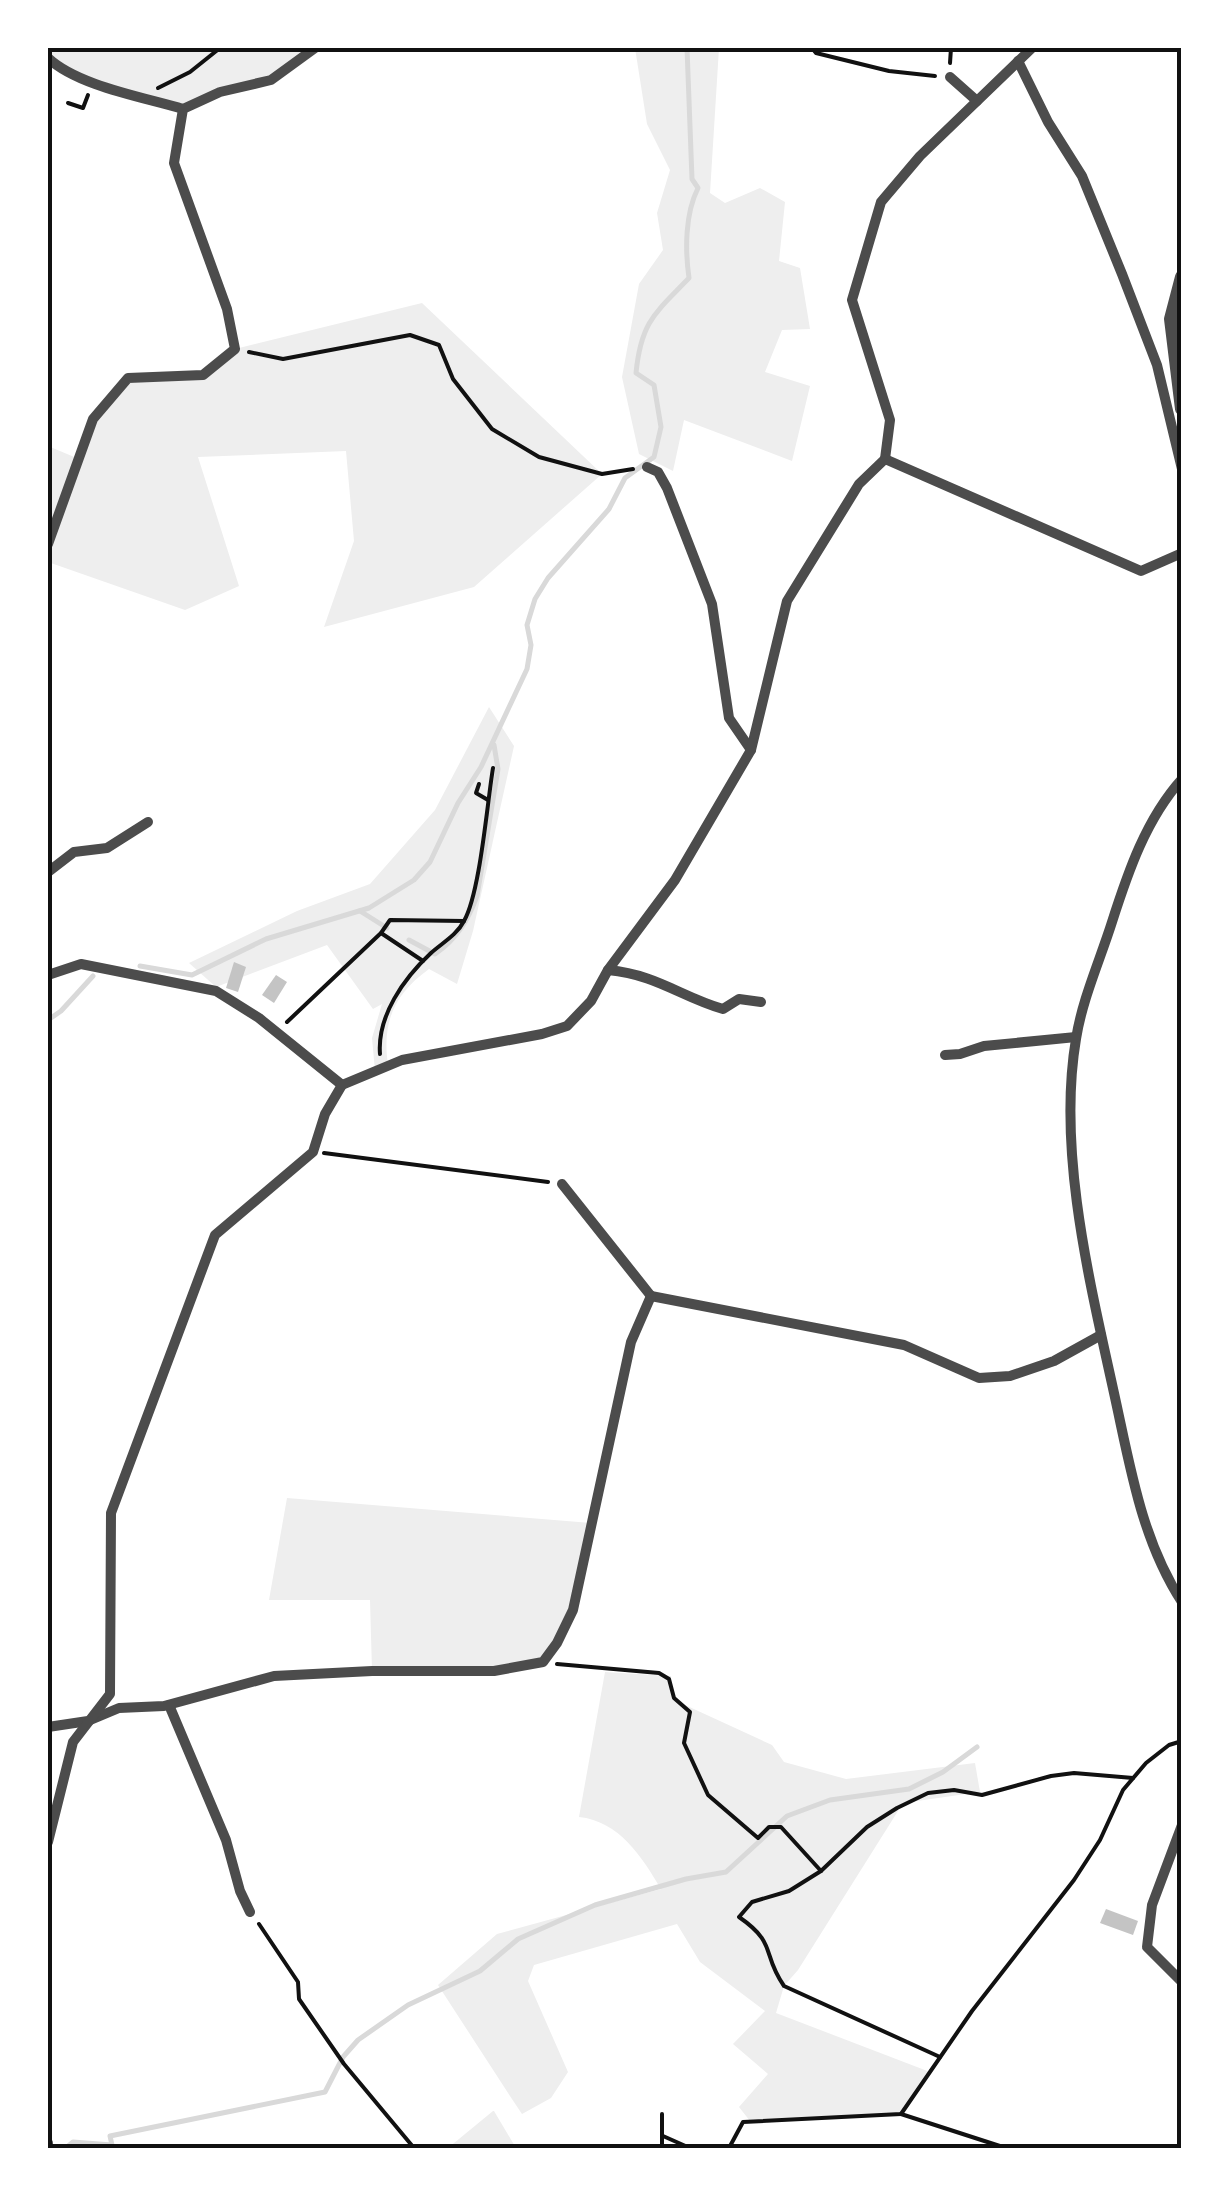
<svg xmlns="http://www.w3.org/2000/svg" width="1229" height="2196" font-family="Ubuntu,sans-serif">
	<style>
		.green { fill: #eee }
		.lines { fill: none; stroke-linecap: round; stroke-linejoin: round }
		.stream { stroke: #d9d9d9; stroke-width: 5 }
		.building { fill: #c4c4c4 }
		.path { stroke: #111; stroke-width: 4 }
		.minor { stroke: #4c4c4c; stroke-width: 10 }
		.tertiary { stroke: #4c4c4c; stroke-width: 14 }
		.neatline { fill: none; stroke: #111; stroke-width: 4 }
	</style>
	<rect width="100%" height="100%" fill="#fff"/>
	<g class="green">
		<polygon points="48,48 315,48 271,80 183,109 100,84 48,58"/>
		<polygon points="635,48 719,48 710,193 725,203 760,188 785,202 779,261 800,268 810,329 782,330 765,372 810,386 792,461 684,420 673,471 639,454 622,377 639,284 663,250 657,213 670,170 647,124"/>
		<polygon points="422,303 602,474 474,587 324,627 354,541 346,451 198,457 239,586 185,610 48,562 48,446 79,459 93,419 128,378 203,375 235,349"/>
		<path d="M489 707 514 746 473 931 457 984 429 969C393 995 382 1023 388 1065L375 1071 372 1038 382 1004 373 1009 327 945 216 987 189 963 297 911 370 884 435 810Z"/>
		<polygon points="287,1498 591,1523 573,1610 543,1662 494,1671 372,1671 370,1600 269,1600"/>
		<path d="M605 1672 671 1676 672 1699 772 1745 784 1762 846 1779 975 1763 980 1792 903 1803 798 1970 784 1986 776 2013 930 2072 901 2114 750 2121 739 2107 768 2074 733 2044 765 2011 700 1962 677 1924 534 1965 528 1981 568 2072 551 2098 522 2114 510 2096 438 1985 497 1934 661 1889C642 1857 619 1821 579 1817Z"/>
		<polygon points="494,2111 516,2148 448,2148 493,2111"/>
	</g>
	<g class="lines">
		<g class="stream">
			<polyline points="360,911 387,928"/>
			<path d="M409 940 435 954C457 939 468 920 477 896L498 769 494 745"/>
			<path d="M140 966 192 975 266 939 369 908 414 880 430 862 458 803 481 767 527 669 531 645 527 625 535 599 548 578 609 509 625 478 654 457 661 427 654 385 636 373C641 322 655 313 689 278 685 250 685 214 698 188L692 179 687 48"/>
			<polyline points="48,1020 61,1011 93,976"/>
			<polyline points="66,2148 73,2142 112,2145 110,2136 325,2092 343,2057 358,2040 408,2005 480,1971 518,1939 595,1905 686,1879 726,1872 787,1816 830,1800 909,1789 943,1772 977,1747"/>
		</g>
	</g>
	<g class="building">
		<polygon points="234,962 246,967 238,992 226,988"/>
		<polygon points="276,975 287,982 274,1003 262,995"/>
		<polygon points="1106,1909 1138,1921 1133,1935 1100,1923"/>
	</g>
	<g class="lines">
		<g class="path">
			<polyline points="812,48 816,53 889,71 935,76"/>
			<polyline points="950,63 951,48"/>
			<polyline points="158,88 190,72 220,48"/>
			<polyline points="68,103 83,108 88,95"/>
			<polyline points="249,352 283,359 410,335 439,345 453,379 492,429 539,457 602,474 633,469"/>
			<polyline points="479,784 476,793 488,800"/>
			<polyline points="381,933 423,961"/>
			<polyline points="287,1022 381,933 390,920 464,921"/>
			<path d="M380 1054C377 1016 404 978 431 953 442 943 457 935 464 921 480 893 487 804 493 768"/>
			<polyline points="324,1153 548,1182"/>
			<polyline points="557,1664 659,1673 669,1679 674,1698 690,1712 684,1743 708,1795 758,1838 769,1827 781,1827 821,1871"/>
			<polyline points="259,1924 298,1982 299,1999 344,2064 414,2148"/>
			<path d="M940 2057 784 1986C761 1953 778 1944 739 1917L752 1902 789 1891 821 1871 867 1827 897 1808 928 1793 954 1790 982 1795 1051 1776 1074 1773 1133 1778"/>
			<polyline points="901,2114 1006,2148"/>
			<polyline points="663,2136 690,2148"/>
			<polyline points="662,2148 662,2114"/>
			<polyline points="729,2148 743,2122 901,2114 972,2011 1074,1880 1100,1840 1123,1790 1146,1763 1169,1745 1182,1741"/>
		</g>
		<g class="minor">
			<path d="M48 58C78 86 143 97 183 109"/>
			<polyline points="1018,61 1048,122 1082,176 1122,274 1157,365 1182,469"/>
			<polyline points="950,77 977,101"/>
			<polyline points="885,459 890,420 852,300 881,202 920,156 1032,48"/>
			<polyline points="647,467 658,472 667,488 712,604 729,718 751,750"/>
			<polyline points="48,544 93,419 128,378 203,375 235,349 227,309 174,163 183,109 220,92 271,80 315,48"/>
			<path d="M1182 779C1146 819 1128 872 1112 922 1100 960 1082 1000 1076 1039 1057 1151 1090 1283 1114 1393 1130 1465 1141 1539 1182 1602"/>
			<polyline points="48,872 74,852 107,848 148,822"/>
			<path d="M608 970C658 975 679 996 723 1009L739 999 761 1002"/>
			<polyline points="48,975 81,964 216,991 259,1018 342,1085"/>
			<polyline points="945,1055 960,1054 984,1046 1076,1037"/>
			<polyline points="562,1184 651,1296"/>
			<polyline points="651,1296 904,1345 979,1378 1010,1376 1054,1361 1101,1335"/>
			<polyline points="169,1705 226,1840 240,1891 250,1912"/>
			<polyline points="48,1727 88,1721 119,1708 164,1706 274,1676 372,1671 494,1671 543,1662 557,1643 573,1610 631,1342 651,1296"/>
			<polyline points="1182,1825 1152,1905 1147,1947 1182,1982"/>
			<polyline points="48,1842 73,1742 110,1694 111,1513 215,1235 313,1152 325,1114 342,1085 402,1060 542,1034 567,1026 591,1001 608,970 675,880 751,750 787,601 859,484 885,459 1141,571 1182,553"/>
			<polyline points="48,2143 48,2146"/>
		</g>
		<polyline class="tertiary" points="1182,277 1171,319 1182,409"/>
	</g>
	<rect width="1229" height="2196" fill="none" stroke="#ffffff" stroke-width="100"/>
	<rect x="50" y="50" width="1129" height="2096" class="neatline"/>
</svg>
